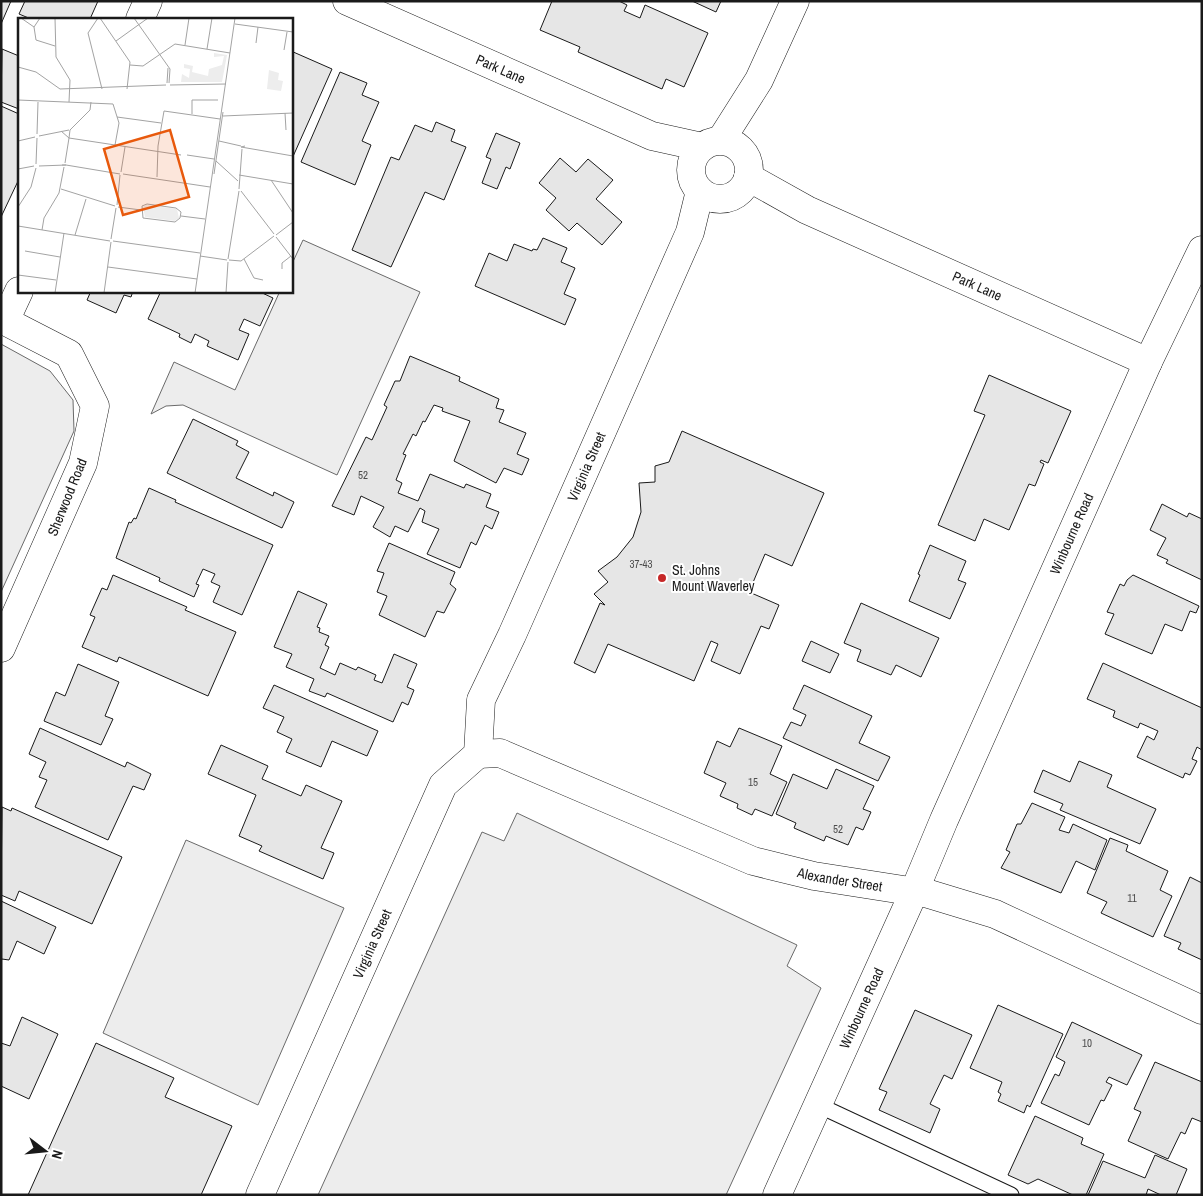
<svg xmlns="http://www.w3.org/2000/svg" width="1203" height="1196" font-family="'Archivo Narrow',sans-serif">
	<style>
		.built { fill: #ededed; stroke: #6a6a6a }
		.building { fill: #e6e6e6; stroke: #1a1a1a }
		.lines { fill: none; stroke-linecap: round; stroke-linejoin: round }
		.service-casing { stroke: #1a1a1a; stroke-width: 17 }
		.minor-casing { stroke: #1a1a1a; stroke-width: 29 }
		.service { stroke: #fff; stroke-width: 15 }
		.minor { stroke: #fff; stroke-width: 28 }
		.poi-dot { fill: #c62828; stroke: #fff; stroke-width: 2 }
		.labels { text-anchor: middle; stroke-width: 4; stroke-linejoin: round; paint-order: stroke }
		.number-label { font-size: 11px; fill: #4d4d4d }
		.street-label { font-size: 14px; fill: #1a1a1a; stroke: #fff }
		.poi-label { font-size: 14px; fill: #1a1a1a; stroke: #fff; text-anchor: start }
		.inset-road { fill: none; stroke: #a3a3a3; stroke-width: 1 }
		.view { fill: #e8590c; fill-opacity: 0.15; stroke: #e8590c; stroke-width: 2.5 }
		.inset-edge { fill: none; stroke: #1a1a1a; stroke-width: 2.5 }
	</style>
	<rect width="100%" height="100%" fill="#fff"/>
	<g class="built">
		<polygon points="303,240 420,292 337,475 183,405 166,406 151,414 174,362 235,390 280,291 291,291 291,266"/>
		<polygon points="1,344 50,371 73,400 74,431 1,592"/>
		<polygon points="517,813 797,945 787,966 821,988 726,1195 318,1195 482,832 504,841"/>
		<polygon points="186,840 344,908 258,1105 103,1033"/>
	</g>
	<g class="building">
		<polygon points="1,1 11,1 1,24"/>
		<polygon points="25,1 98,1 90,19 31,19 19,14"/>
		<polygon points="552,1 619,1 627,5 624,11 640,18 645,5 708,33 684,87 666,79 662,89 578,52 580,47 540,30"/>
		<polygon points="692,1 721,1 716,12"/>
		<polygon points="2,49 19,56 19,109 1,102"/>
		<polygon points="291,51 332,69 291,161"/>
		<polygon points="340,72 367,83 362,95 379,102 362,141 371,145 355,185 301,162"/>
		<polygon points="1,106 19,114 19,179 1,217"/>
		<polygon points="436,122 455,130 451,141 466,147 444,200 425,192 391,267 352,250 391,157 399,160 415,125 432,132"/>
		<polygon points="496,133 520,143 510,169 506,167 497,189 482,183 491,159 486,157"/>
		<polygon points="560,158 576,172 588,159 613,180 596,199 622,222 602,245 577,223 569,231 546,210 556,198 539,183"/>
		<polygon points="543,238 567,248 561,262 575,268 564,294 576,299 565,325 475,286 489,253 507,261 514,244 532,251 533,249 537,250"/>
		<polygon points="91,291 133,291 131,297 124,295 116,313 87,300"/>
		<polygon points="161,291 258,291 273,298 260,326 244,319 239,330 249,334 238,360 207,346 209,341 195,334 191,343 179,337 180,334 148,319"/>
		<polygon points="410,356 460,377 459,381 499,399 496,408 504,410 499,422 526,433 517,454 529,459 522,475 504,468 496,483 454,461 470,421 442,411 443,408 434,405 425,422 423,421 416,436 413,434 403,454 406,455 396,480 402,483 398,493 418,501 430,474 464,488 466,484 491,494 486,507 499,512 492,529 485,525 476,545 471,542 460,568 427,554 439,529 422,522 425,511 420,508 408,532 395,526 390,537 373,527 384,507 361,496 354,515 332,506 366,437 372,440 387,407 384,405 395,381 400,381"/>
		<polygon points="989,375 1071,411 1048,463 1041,460 1040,462 1044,464 1035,486 1029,484 1009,530 984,519 975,541 938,525 985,415 974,411"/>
		<polygon points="193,419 238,441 236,445 249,452 236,478 273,496 274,492 294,502 282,528 167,473"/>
		<polygon points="682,431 824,493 792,566 765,554 749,592 779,605 769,629 761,626 740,674 711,661 718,644 711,641 694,681 608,644 595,673 574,663 600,603 605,605 594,594 608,582 598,571 617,557 633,537 641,512 639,483 655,482 655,466 669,462"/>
		<polygon points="149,488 176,500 175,502 273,545 242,615 213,602 220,586 211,582 215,574 203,569 196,584 199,585 194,597 159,581 160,578 116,558 129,522 131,523 134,518 136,519"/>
		<polygon points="1162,504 1187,517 1189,513 1202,519 1202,580 1166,563 1168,560 1157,555 1166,538 1150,530"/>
		<polygon points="389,543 455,572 450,584 456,589 444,613 437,611 425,637 379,615 387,596 377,592 384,573 377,571"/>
		<polygon points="930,545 966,561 958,580 966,583 950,619 909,601 920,575 918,574"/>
		<polygon points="113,575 187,607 185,610 236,632 208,696 119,657 117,662 82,647 95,617 90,615 102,588 107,590"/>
		<polygon points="1133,575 1199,606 1196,613 1190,611 1182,631 1165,624 1152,654 1105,634 1114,614 1107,612 1120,584 1124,586 1127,580"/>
		<polygon points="298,591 327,604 317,627 320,628 319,632 329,636 325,645 329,647 320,668 335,675 340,663 356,670 358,667 376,675 374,680 382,683 394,654 417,664 407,687 414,690 408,705 402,702 393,722 327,693 325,697 309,691 314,679 286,667 292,654 274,647"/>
		<polygon points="861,603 939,638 921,677 896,665 891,675 857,661 861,650 844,643"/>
		<polygon points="811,641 839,654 830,673 802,661"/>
		<polygon points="1103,663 1202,708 1202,750 1197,747 1192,759 1197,761 1190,775 1185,773 1183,778 1137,757 1147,736 1154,740 1158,731 1140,723 1138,728 1113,717 1115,711 1087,699"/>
		<polygon points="78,664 119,682 105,716 113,719 101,745 44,721 56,692 65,696"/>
		<polygon points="274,685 378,731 367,756 332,741 321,767 286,752 292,739 277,732 284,717 263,708"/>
		<polygon points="804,685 872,716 859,743 890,757 878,781 783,738 791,722 801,726 806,715 793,709"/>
		<polygon points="40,728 125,767 127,762 151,774 144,790 133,786 108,840 35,807 47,780 39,777 46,762 29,754"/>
		<polygon points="739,728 782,746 770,774 787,782 772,816 755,809 752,815 737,808 738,804 720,796 726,783 704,773 717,741 730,747"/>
		<polygon points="221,745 268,766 262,779 301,796 306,785 342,801 321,848 334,853 323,879 259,851 262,846 239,836 256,795 208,774"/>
		<polygon points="1079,761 1112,775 1107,787 1156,809 1140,844 1060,810 1063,804 1034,792 1043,770 1070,782"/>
		<polygon points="836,769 874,786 863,809 871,812 863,830 856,827 848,845 826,836 824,841 794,828 796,823 776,814 793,774 827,789"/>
		<polygon points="1032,803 1065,817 1059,830 1069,833 1073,824 1107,840 1095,870 1076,861 1061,893 1001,868 1010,852 1006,850 1017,824 1021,824"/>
		<polygon points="2,807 11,811 12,808 122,857 92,924 19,891 15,901 1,895"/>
		<polygon points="1110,838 1128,845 1126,851 1168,871 1160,890 1172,896 1153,937 1101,913 1107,902 1087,893"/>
		<polygon points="1190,877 1202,883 1202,960 1178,949 1181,943 1164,936"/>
		<polygon points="1,901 56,927 44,954 17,941 9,960 2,959 1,961"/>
		<polygon points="998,1005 1063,1034 1030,1107 1027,1105 1024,1113 998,1101 1001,1094 998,1092 1002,1082 970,1068"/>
		<polygon points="915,1010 972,1035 952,1079 944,1075 930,1104 940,1109 930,1133 879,1110 887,1092 879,1089"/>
		<polygon points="22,1017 58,1034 29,1099 1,1086 1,1043 10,1046"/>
		<polygon points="1072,1022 1142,1055 1127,1085 1109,1077 1106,1082 1112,1085 1104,1101 1101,1100 1089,1125 1041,1103 1055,1074 1059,1076 1065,1062 1056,1057"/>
		<polygon points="96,1043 174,1078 165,1097 232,1126 201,1195 28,1195"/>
		<polygon points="1155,1062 1202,1082 1202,1122 1192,1118 1185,1134 1181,1132 1168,1159 1128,1141 1141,1112 1134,1109"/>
		<polygon points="1035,1116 1083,1138 1081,1144 1104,1154 1086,1195 1073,1195 1038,1179 1028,1184 1008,1175"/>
		<polygon points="1155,1155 1187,1169 1176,1195 1161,1195 1148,1189 1146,1195 1088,1195 1103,1161 1145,1178"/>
	</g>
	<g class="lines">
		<g class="service-casing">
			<polyline id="service" points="818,1105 1011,1195"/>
		</g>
		<g class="minor-casing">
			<g id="minor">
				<path id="s1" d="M347 1 652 136 702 147"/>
				<polyline points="140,19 148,1"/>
				<polyline points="721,140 759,80 795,1"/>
				<circle cx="720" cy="170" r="29"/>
				<path id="s2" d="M748 177 807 210 1148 362"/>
				<polyline points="1,319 69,354 95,406 83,463 1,648"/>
				<polyline points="5,321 19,291"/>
				<path id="s3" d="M478 754 500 753 753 861 814 876 929 894 995 914 1202 1010"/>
				<path id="s4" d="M260 1195 443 785 478 754 481 700 512 635 690 232 700 191"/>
				<path id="s5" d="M777 1195 914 892 944 820 1148 362 1202 250"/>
			</g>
		</g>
		<use href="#service" class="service"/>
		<use href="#minor" class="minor"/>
	</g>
	<circle class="poi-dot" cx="662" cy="578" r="5"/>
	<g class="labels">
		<g class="number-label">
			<text x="363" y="479">52</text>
			<text x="641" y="568">37-43</text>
			<text x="753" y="786">15</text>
			<text x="838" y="833">52</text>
			<text x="1132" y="902">11</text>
			<text x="1087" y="1047">10</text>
		</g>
		<g class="street-label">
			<text dy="5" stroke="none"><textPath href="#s1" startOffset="168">Park Lane</textPath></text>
			<text dy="5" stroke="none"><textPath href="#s2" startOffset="254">Park Lane</textPath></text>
			<text dy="5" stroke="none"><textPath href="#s4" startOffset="806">Virginia Street</textPath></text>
			<text transform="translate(67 497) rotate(-68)" y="5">Sherwood Road</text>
			<text dy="5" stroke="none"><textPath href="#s5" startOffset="724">Winbourne Road</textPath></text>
			<text dy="5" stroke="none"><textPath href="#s3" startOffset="386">Alexander Street</textPath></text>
			<text dy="5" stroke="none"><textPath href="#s4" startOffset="275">Virginia Street</textPath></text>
			<text dy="5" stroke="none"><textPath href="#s5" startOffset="205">Winbourne Road</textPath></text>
		</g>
		<g class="poi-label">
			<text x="672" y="575">St. Johns<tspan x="672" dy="16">Mount Waverley</tspan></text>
		</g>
	</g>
	<g transform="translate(18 18)">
		<rect width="275" height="275" fill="#fff"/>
		<path d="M196 35 209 37 204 64H163L164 56 171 60 172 51 166 50V46L175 48 174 54 190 58 191 51 204 47 206 38 196 39ZM251 52 261 55 260 62 265 63 263 73 249 71ZM128 187 159 191 161 200 157 203 127 199 125 189Z" fill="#ededed"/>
		<path class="inset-road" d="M3 0 16 9M22 0 16 9 18 22 37 28M37 0 38 39 52 62 51 84M80 0 70 15 84 71M82 0 112 44 109 71M116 0 152 51 151 65M217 6 275 14M98 23 130 0M238 25 240 9M167 27 171 0M189 31 194 0M266 32 269 14M112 47 125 48 157 26 212 35M0 49 18 54 42 71 148 67M149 65 150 50M152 67 208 66M0 82 95 86 101 105 97 127M73 84 72 92 52 112 51 120 163 137M267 95 268 112M174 96V82H200M205 98 275 95M99 99 143 105M43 113 51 120 47 145M19 116 20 84M21 118 51 112M0 123 17 119M201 123 223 128M227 128 223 129 275 138M169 137 196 141M198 143 220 163M18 146 19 120M48 147 102 156M21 148 48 147H44M0 151 16 148M103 154 107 129M105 156 192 169M196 156 205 94M221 157 275 166M139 159 140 128 146 93 202 101M253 162 275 195M43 171 97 188M221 171 224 131M223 173 256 216M129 186 158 190 163 194 162 200 157 204 125 200 124 188ZM99 187 102 157M0 189 13 169 18 150M100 189 123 192M163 198 187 201M0 208 92 223M24 212 26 200 41 175 46 149M57 217 68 181M258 217 275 204M258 219 275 241M93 221 98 190M95 223 182 235M7 233 42 239M182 238 209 242M210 241 221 173M226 241 236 260 245 262M211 242 223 243 256 218M90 249 179 261M264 251V245L273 238M0 257 38 262M37 275 46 215M86 275 93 224M177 275 217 0M208 275 210 244"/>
		<path class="view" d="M152 112 171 179 105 197 86 131Z"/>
		<rect width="275" height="275" class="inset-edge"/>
	</g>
	<rect width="1203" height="1196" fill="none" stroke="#1a1a1a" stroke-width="5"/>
	<g transform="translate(45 1151) rotate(106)" stroke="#ffffff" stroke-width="4" paint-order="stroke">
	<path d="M0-4L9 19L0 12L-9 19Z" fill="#1a1a1a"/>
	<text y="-8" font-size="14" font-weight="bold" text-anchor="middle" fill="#1a1a1a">N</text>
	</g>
</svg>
